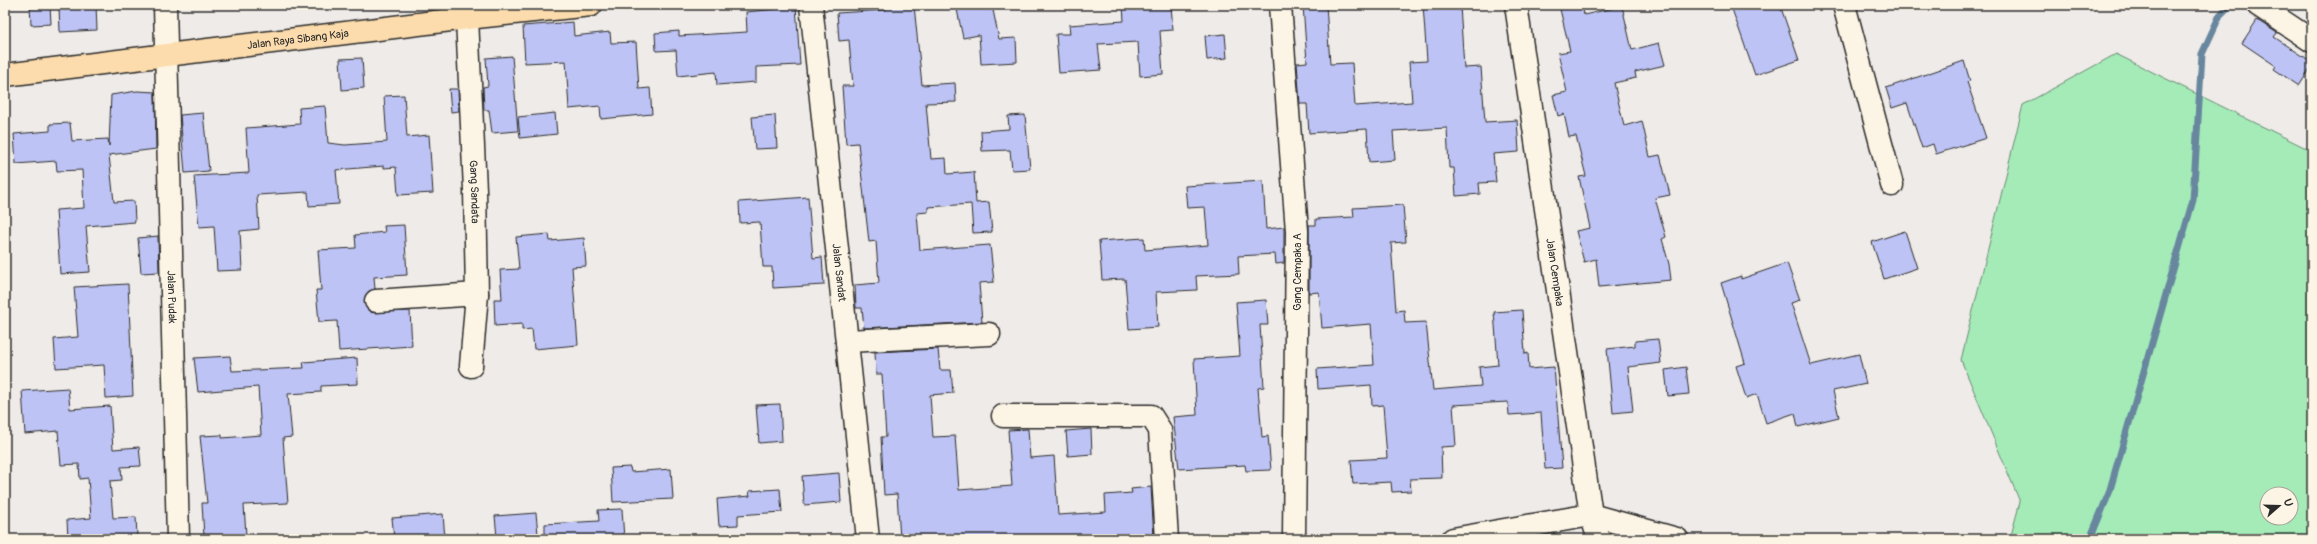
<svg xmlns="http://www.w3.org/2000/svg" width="2317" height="544" font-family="Pangolin,sans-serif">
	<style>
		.green { fill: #a4ebb8; stroke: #688b72; fill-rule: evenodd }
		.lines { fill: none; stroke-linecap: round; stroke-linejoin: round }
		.stream { stroke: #67879f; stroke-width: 7 }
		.building { fill: #bdc3f5; stroke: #2b2b2b }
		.minor-casing { stroke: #2b2b2b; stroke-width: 25 }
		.major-casing { stroke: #2b2b2b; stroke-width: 25 }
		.minor { stroke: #fcf5e5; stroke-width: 22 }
		.major { stroke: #fcdcac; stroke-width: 22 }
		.labels { text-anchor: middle; stroke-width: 4; stroke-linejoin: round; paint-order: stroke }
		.street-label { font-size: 11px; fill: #2b2b2b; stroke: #fcf5e5 }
	</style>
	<rect width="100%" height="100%" fill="#efebe8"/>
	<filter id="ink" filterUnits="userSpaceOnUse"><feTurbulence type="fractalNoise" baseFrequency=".025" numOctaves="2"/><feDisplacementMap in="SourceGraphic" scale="8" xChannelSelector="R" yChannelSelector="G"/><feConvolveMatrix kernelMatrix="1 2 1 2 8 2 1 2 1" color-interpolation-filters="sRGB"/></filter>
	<g filter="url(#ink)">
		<path class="green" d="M2116 54 2312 151V539H2010L2020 502 1961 360 2023 105ZM2267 494H2291V518H2267Z"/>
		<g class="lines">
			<polyline class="stream" points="2090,539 2109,493 2193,200 2202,54 2220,15 2230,5"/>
		</g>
		<g class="building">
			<polygon points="30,5 50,5 51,24 31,25"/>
			<polygon points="96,5 97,30 60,32 59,7"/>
			<polygon points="776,5 796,5 800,65 756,67 756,82 717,85 716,72 678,76 676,50 656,51 655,33 679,31 679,36 747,32 746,12 776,9"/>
			<polygon points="885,5 914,5 922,85 955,83 956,102 926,103 931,159 946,158 947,174 974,172 976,203 989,202 992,232 973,233 971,204 928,207 928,212 917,213 920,250 990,245 994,282 979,283 982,322 864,328 862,308 856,308 855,285 879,283 876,241 869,242 858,143 846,144 842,86 853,86 849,40 839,41 837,13 886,10"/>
			<polygon points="956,5 992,5 999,39 1016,38 1017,62 981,64 979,35 963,38"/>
			<polygon points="1123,5 1171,5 1173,30 1160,31 1163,74 1140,76 1138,42 1098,44 1101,70 1059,73 1056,34 1070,34 1069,25 1124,21"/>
			<polygon points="1303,5 1326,5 1330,64 1352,63 1355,106 1412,102 1409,62 1427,61 1423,5 1460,5 1464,68 1481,67 1485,122 1517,120 1519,152 1493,154 1496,182 1479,183 1480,194 1456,196 1454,168 1449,168 1447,128 1393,131 1395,160 1369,162 1367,129 1309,133 1307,104 1300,104 1297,63 1307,62"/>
			<polygon points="1559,5 1582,5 1584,15 1622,6 1632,50 1659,43 1665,65 1635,72 1636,78 1614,83 1624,126 1642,121 1650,157 1660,155 1670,195 1655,198 1666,237 1662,239 1669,264 1671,280 1599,287 1596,259 1584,262 1576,231 1590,228 1579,177 1586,176 1576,136 1569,137 1564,114 1558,116 1553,95 1567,92 1558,53 1570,51"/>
			<polygon points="1745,5 1780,5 1799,60 1755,75 1732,9"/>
			<polygon points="2257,20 2277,33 2274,37 2312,62 2312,66 2299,86 2274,69 2276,66 2242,43"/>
			<polygon points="573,22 574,36 610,32 611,43 636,42 639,89 650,88 652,114 601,119 600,106 569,109 566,61 525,63 523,26"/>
			<polygon points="1225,34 1227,58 1207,60 1205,36"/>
			<polygon points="512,56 518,131 492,133 489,110 484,110 483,87 488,86 486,58"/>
			<polygon points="362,58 364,88 342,90 340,59"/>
			<polygon points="1964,61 1970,81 1967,82 1986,138 1936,154 1933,144 1922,148 1907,103 1892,108 1886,88"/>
			<polygon points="449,89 458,89 459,111 451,112"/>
			<polygon points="137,91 155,92 156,149 109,155 114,202 134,201 135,222 86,226 90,272 60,274 56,210 84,208 82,170 57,171 56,161 16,164 14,134 50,131 50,124 70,123 72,141 108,139 109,146 111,95"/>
			<polygon points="404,95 407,137 429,135 433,193 398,195 396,167 384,168 384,166 336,170 339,204 309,206 308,192 257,195 259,229 240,231 242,270 217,271 214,226 199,227 194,176 249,173 246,128 300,124 299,108 325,106 328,143 345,145 387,142 384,96"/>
			<polygon points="203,113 209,171 185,173 180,115"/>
			<polygon points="555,113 557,134 520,138 518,117"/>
			<polygon points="775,115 777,148 755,149 752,117"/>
			<polygon points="1025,115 1030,169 1012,170 1010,150 982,151 981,131 1009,129 1008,116"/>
			<polygon points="1263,181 1266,229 1284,227 1284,263 1276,264 1275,254 1238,256 1239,274 1196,276 1197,290 1156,292 1158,327 1129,329 1125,279 1102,280 1099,241 1144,238 1145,250 1208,245 1205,207 1187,208 1185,186"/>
			<polygon points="808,197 813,258 822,257 824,285 773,288 772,267 763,267 760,222 740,223 739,202"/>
			<polygon points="1403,205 1406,242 1391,243 1396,311 1404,310 1405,323 1426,322 1433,390 1481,386 1479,367 1498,365 1494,312 1522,310 1525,354 1528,353 1529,369 1554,367 1562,468 1545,469 1541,413 1509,415 1508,402 1453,405 1456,446 1441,447 1442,478 1410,479 1411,491 1392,492 1391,482 1353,484 1351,460 1387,458 1383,405 1372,406 1371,385 1318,389 1317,369 1374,365 1371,324 1322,328 1319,292 1309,293 1309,225 1316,225 1316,219 1354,217 1353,208"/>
			<polygon points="404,225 407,275 374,277 375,289 369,291 364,301 366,308 371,312 410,311 412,346 339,351 337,321 319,322 316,290 321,290 318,250 356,248 355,235 385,232 384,226"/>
			<polygon points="1905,231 1917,268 1884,279 1872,242"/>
			<polygon points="549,234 550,241 584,238 586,266 572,267 578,345 534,349 532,329 522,330 522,324 495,326 494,299 502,299 500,270 519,269 516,237"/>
			<polygon points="158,236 159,272 141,273 138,238"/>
			<polygon points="1787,263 1800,300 1791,303 1811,365 1859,354 1866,384 1833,391 1839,417 1798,427 1795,413 1766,423 1757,394 1746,398 1736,366 1745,363 1721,283 1741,276 1741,279"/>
			<polygon points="128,284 133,396 106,398 104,365 56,368 54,339 78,337 74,287"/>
			<polygon points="1266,300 1268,325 1260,325 1264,387 1258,388 1262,437 1268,436 1271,470 1246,471 1245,465 1179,469 1173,417 1197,415 1194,359 1240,356 1236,302"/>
			<polygon points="1658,339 1661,363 1628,367 1633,411 1613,413 1607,349 1635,346 1635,341"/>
			<polygon points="938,349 940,370 951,370 953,393 930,395 933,437 955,436 959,490 1012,486 1008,430 1028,429 1030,458 1054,456 1058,515 1106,512 1105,495 1132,493 1131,489 1151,487 1154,539 900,539 897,494 884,495 881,437 886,437 882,374 876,374 875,352"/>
			<polygon points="230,356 232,371 304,368 303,362 357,358 358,384 321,386 321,392 288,394 292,437 283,438 288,503 244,505 246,535 204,537 202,503 207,503 200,436 222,435 222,438 261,435 258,387 198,392 194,358"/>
			<polygon points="1686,367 1689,394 1668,396 1665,370"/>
			<polygon points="68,388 70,409 110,406 113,449 139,447 141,466 121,467 122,480 110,481 113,518 136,517 137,536 114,539 68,539 67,520 91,518 88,478 80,479 79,464 61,465 58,431 25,434 22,391"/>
			<polygon points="780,404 782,441 759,443 756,405"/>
			<polygon points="1091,429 1092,454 1068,456 1066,431"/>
			<polygon points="630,467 631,472 671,469 673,499 613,502 611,468"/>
			<polygon points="839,473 841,502 804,505 802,476"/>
			<polygon points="780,489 782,512 738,515 738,525 719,526 717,499 750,496 749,491"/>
			<polygon points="622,509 624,539 545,539 545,524 599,521 598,510"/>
			<polygon points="536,513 538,534 497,537 495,516"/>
			<polygon points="443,514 445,539 394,539 392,518"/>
		</g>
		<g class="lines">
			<g class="minor-casing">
				<g id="minor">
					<path id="s1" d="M165 5 178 539"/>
					<path id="s2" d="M811 5 868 539"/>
					<polyline points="1280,5 1297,231 1294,539"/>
					<path id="s3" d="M1516 5 1591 515 1599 539"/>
					<polyline points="1844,5 1892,185"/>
					<polyline points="2258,5 2312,41"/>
					<path id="s4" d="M467 18 475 190 477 294 471 366"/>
					<polyline points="376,301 477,294"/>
					<polyline points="847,341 989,334"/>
					<polyline points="1003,416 1151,416 1160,430 1167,539"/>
					<polyline points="1453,539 1591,515 1677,539"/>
				</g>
			</g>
			<g class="major-casing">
				<g id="major">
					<path id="s5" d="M5 75 467 18 591 5"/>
				</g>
			</g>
			<use href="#minor" class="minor"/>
			<use href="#major" class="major"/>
		</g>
	</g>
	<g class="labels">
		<g class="street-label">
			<text dy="4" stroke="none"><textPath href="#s5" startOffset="295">Jalan Raya Sibang Kaja</textPath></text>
			<text dy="4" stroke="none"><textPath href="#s4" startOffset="174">Gang Sandata</textPath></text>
			<text dy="4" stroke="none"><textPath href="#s2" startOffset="269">Jalan Sandat</textPath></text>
			<text transform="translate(1297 272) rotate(-90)" y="4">Gang Cempaka A</text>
			<text dy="4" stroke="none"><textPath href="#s3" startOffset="270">Jalan Cempaka</textPath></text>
			<text dy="4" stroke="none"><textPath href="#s1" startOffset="292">Jalan Pudak</textPath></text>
		</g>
	</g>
	<rect width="2317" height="544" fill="none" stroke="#fcf5e5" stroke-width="20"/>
	<rect x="10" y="10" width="2297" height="524" fill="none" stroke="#2b2b2b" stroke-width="1.5" filter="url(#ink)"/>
	<g transform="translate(2279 506) rotate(70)"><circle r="19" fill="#fcf5e5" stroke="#a8a49b"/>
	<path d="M0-3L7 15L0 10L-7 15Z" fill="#2b2b2b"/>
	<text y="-6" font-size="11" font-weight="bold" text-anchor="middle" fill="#2b2b2b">U</text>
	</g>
</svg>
